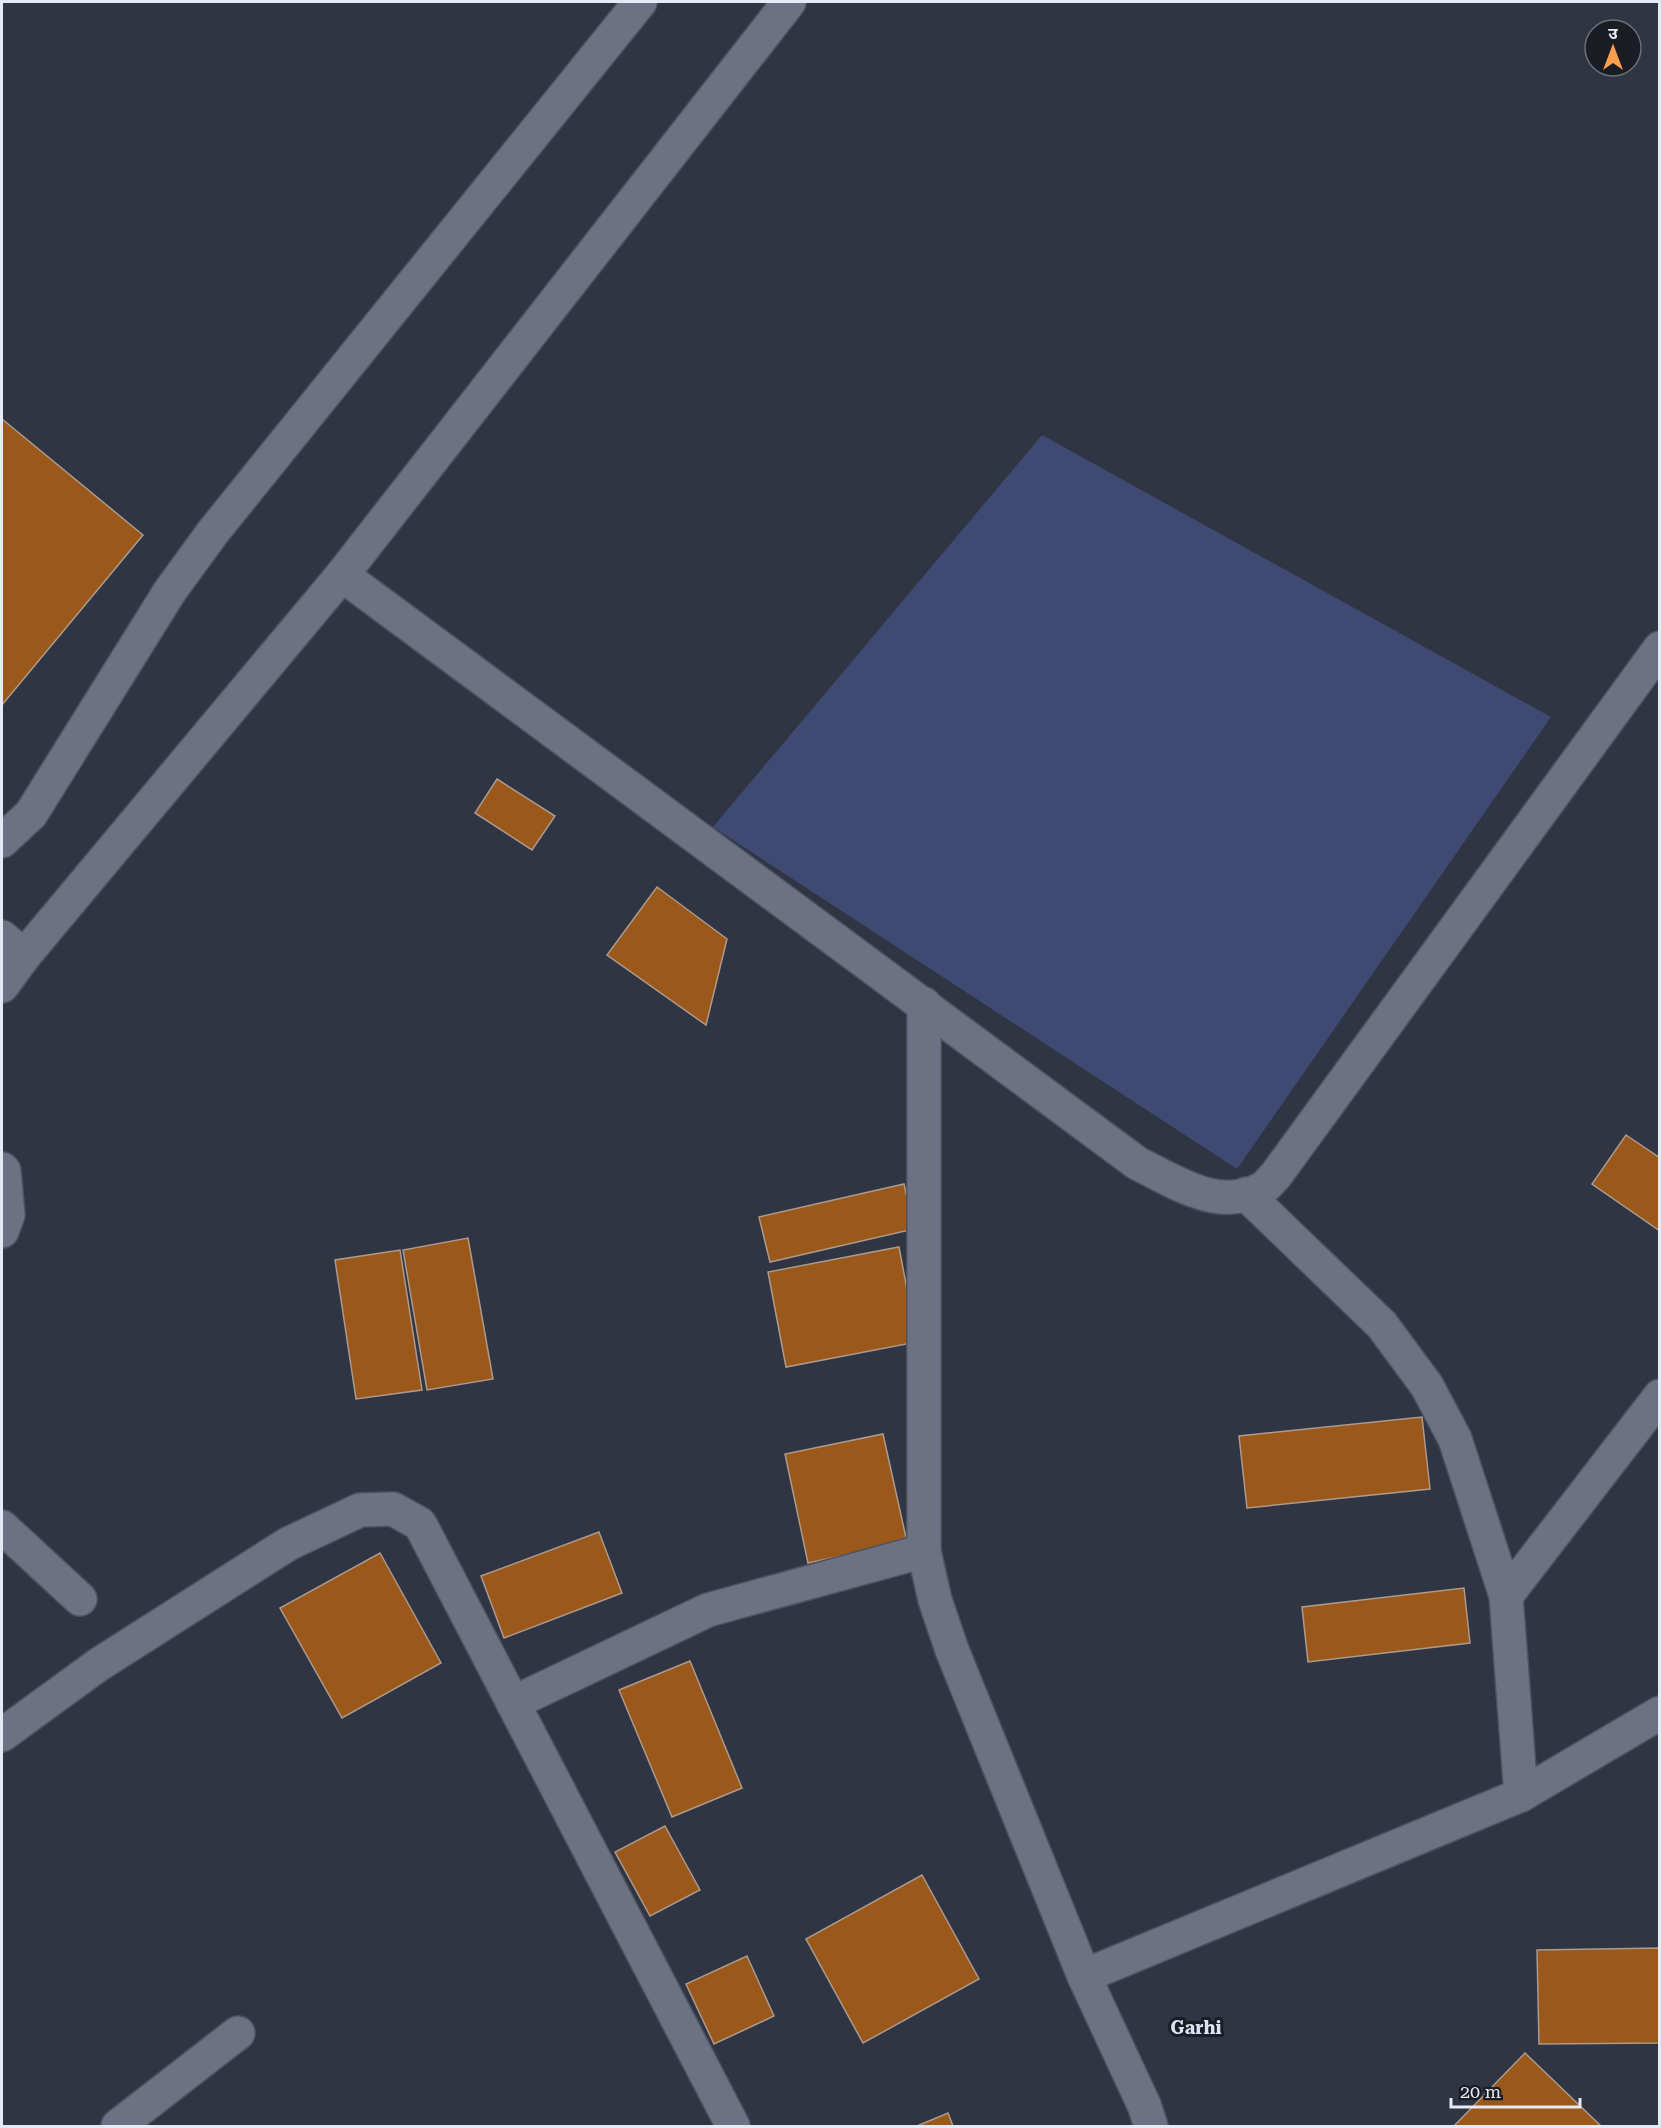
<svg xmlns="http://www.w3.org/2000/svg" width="1661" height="2128" font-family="'Roboto Serif','Noto Sans Devanagari',serif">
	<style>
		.green { fill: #3e4a72 }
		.building { fill: #9a581b; stroke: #ad9a8d; stroke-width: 1.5 }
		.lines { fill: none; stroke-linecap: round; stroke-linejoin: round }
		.street-casing { stroke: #4e525f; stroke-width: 36 }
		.street { stroke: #6c7284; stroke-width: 33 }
		.labels { text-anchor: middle; stroke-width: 6; stroke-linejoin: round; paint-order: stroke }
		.quarter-label { font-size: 18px; font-weight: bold; fill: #dbe2f7; stroke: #1a1d24 }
	</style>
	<rect width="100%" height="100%" fill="#303544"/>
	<polygon class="green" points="1042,435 1551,717 1237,1169 713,827"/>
	<g class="building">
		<polygon points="2,419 143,535 2,705"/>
		<polygon points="497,779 555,816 532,850 475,813"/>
		<polygon points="657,887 727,939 706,1025 607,955"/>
		<polygon points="1626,1135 1660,1158 1660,1231 1592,1184"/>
		<polygon points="904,1184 914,1229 770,1262 759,1217"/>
		<polygon points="468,1238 493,1379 427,1390 403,1250"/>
		<polygon points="899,1247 917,1342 786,1367 768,1272"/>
		<polygon points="400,1250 422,1390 356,1399 335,1260"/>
		<polygon points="1422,1417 1430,1489 1247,1508 1239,1436"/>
		<polygon points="883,1434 907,1542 808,1563 785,1454"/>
		<polygon points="599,1532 622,1593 504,1638 481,1576"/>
		<polygon points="380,1553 441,1663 342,1718 280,1608"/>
		<polygon points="1464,1588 1470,1643 1308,1662 1302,1607"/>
		<polygon points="690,1661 742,1788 672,1817 619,1690"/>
		<polygon points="665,1826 700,1890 650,1916 615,1852"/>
		<polygon points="922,1875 979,1979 863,2043 806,1939"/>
		<polygon points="1660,1948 1660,2043 1539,2044 1537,1950"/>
		<polygon points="747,1956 774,2016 714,2044 686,1984"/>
		<polygon points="1525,2053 1601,2126 1454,2126"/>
		<polygon points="948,2113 953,2126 917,2126"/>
	</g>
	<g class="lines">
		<g class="street-casing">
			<g id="street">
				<path d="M342 575 1137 1163C1175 1182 1220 1213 1263 1188 1268 1185 1272 1179 1276 1175L1660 648"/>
				<polyline points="2,841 31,814 170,591 213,532 640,2"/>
				<polyline points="2,937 24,956"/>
				<polyline points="2,986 24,956 342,575 789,2"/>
				<polyline points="924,1004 924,1551 935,1600 952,1650 1084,1976 1144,2105 1151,2126"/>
				<polyline points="2,1169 4,1171 8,1215 2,1231"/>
				<polyline points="1246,1194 1382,1325 1427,1386 1455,1439 1506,1596 1521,1795"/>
				<polyline points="2,1527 80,1599"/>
				<polyline points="1506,1596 1660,1396"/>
				<polyline points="513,1703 708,1610 924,1551"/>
				<polyline points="2,1735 98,1665 288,1544 360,1510 393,1509 420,1524 733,2126"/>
				<polyline points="1084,1976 1521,1795 1660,1713"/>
				<polyline points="118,2126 238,2033"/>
			</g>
		</g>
		<use href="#street" class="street"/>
	</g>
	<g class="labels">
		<g class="quarter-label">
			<text x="1196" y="2034">Garhi</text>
		</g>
	</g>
	<rect width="1661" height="2128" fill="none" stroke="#e6eaf4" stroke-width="6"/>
	<g transform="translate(1613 48)"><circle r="28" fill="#1a1d24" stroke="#6c6f77" stroke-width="1.5"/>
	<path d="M0-4.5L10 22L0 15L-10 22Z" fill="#fb9e50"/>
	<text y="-9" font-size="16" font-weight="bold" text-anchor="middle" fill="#e6eaf4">उ</text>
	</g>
	<path d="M1451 2098v9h129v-9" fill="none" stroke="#e6eaf4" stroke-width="3"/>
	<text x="1460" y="2098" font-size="18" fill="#e6eaf4" stroke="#1a1d24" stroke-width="4.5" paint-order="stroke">20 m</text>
</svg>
